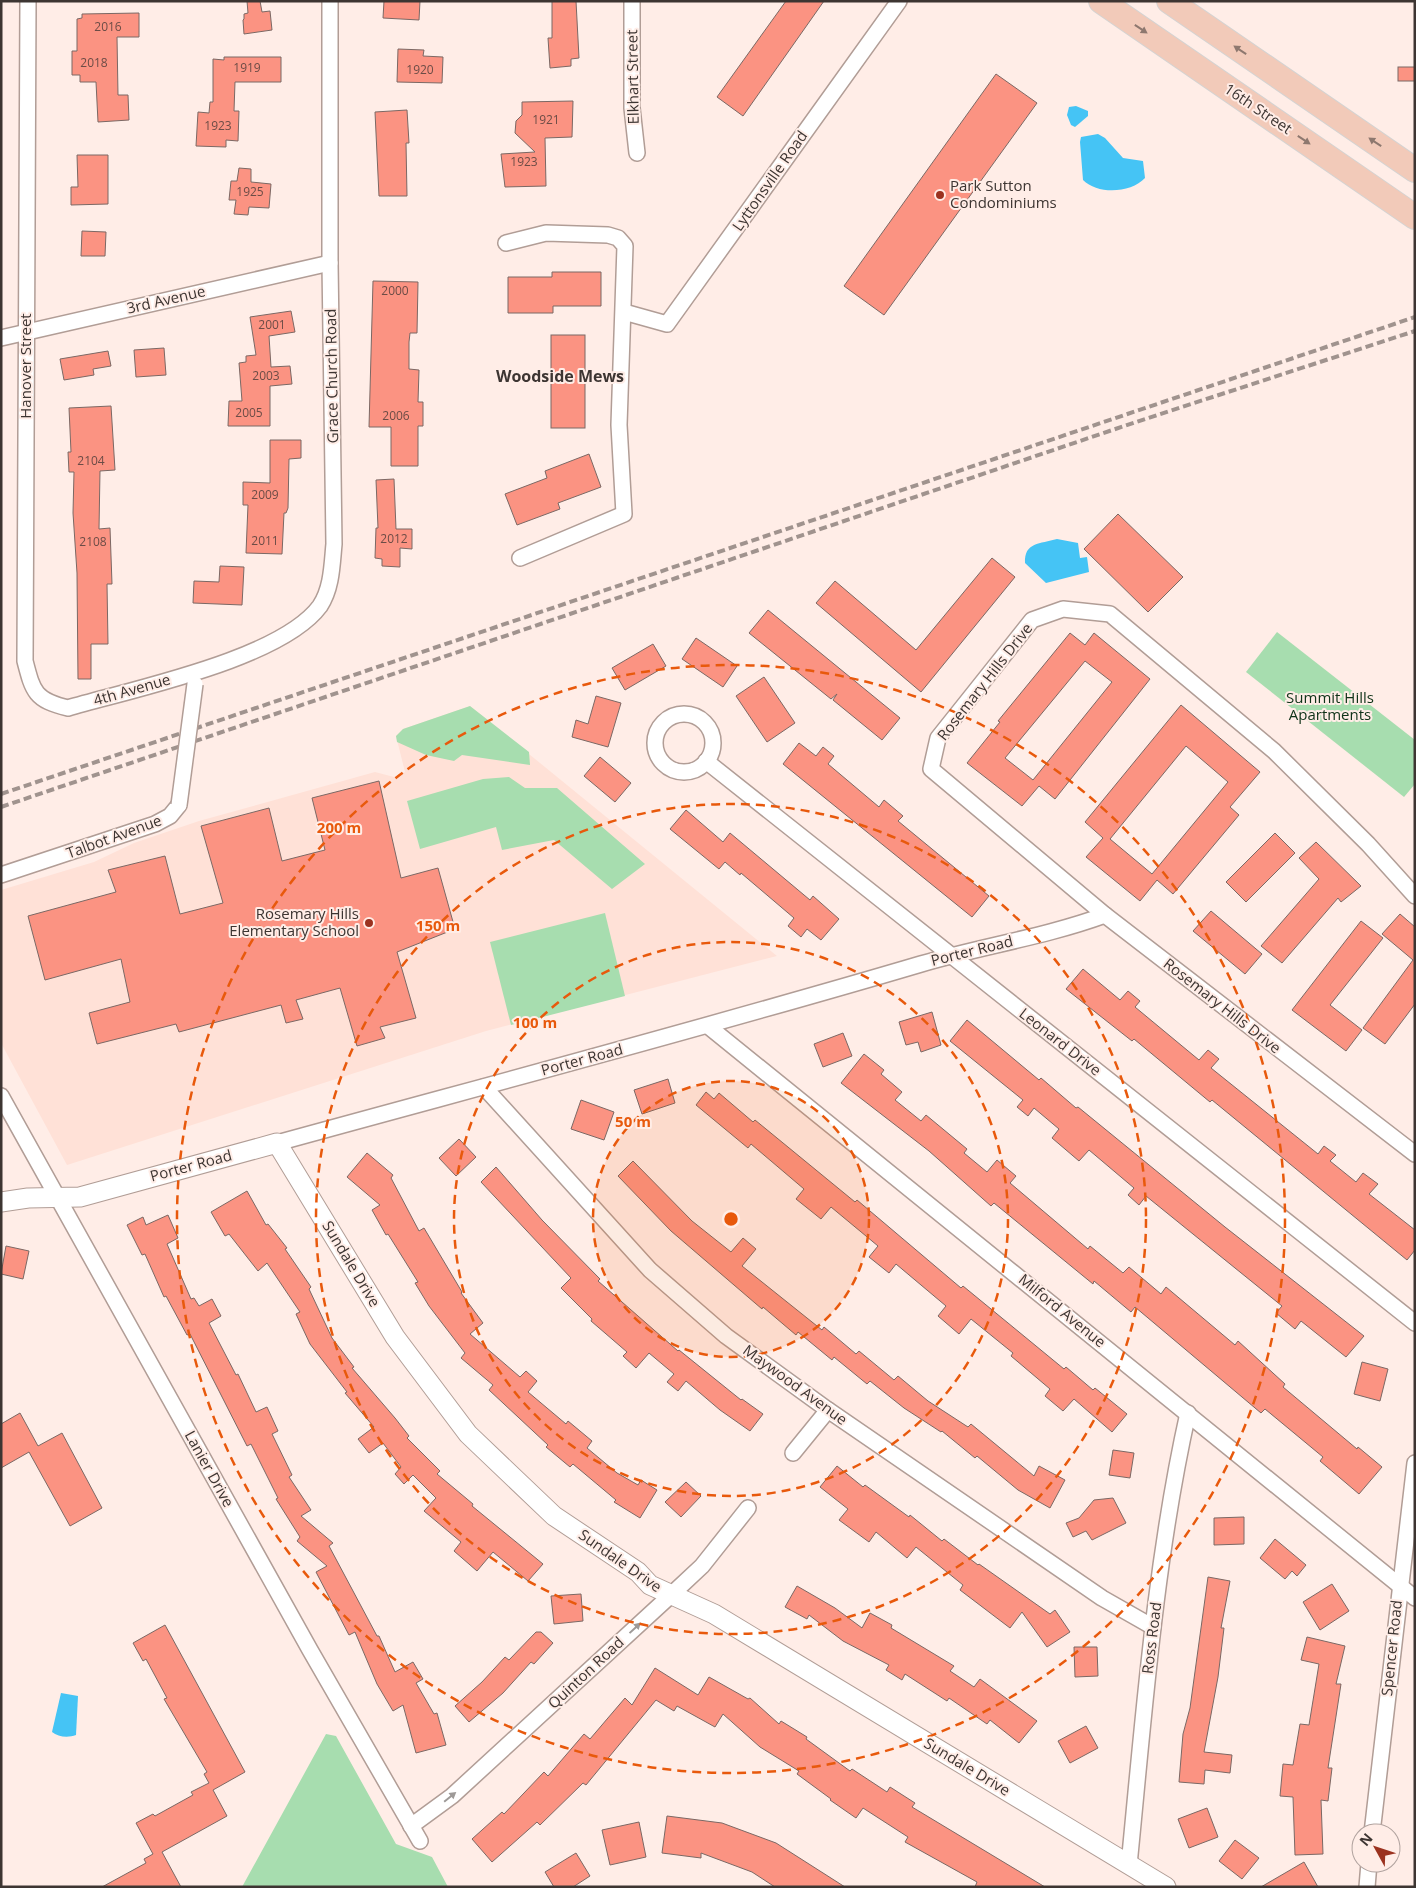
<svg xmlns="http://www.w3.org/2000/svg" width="1416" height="1888" font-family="'Open Sans',sans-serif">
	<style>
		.built { fill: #ffe1d7 }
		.green { fill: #a7ddaf }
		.water { fill: #45c4f5 }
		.building { fill: #fb9382; stroke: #7b6864; fill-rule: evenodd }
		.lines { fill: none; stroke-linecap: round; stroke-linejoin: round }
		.minor-casing { stroke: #b19d96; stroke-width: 18 }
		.tertiary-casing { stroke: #b19d96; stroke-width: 21 }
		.primary-casing { stroke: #d4d3d2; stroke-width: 26 }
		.minor { stroke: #fff; stroke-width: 15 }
		.tertiary { stroke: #fff; stroke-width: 19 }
		.primary { stroke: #f2cab9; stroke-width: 24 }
		.rail { stroke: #a0938e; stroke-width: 4; stroke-dasharray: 8 4; stroke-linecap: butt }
		.minor-bridge-casing { stroke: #b19d96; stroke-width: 18; stroke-linecap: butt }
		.minor-bridge { stroke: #fff; stroke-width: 15 }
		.oneway { fill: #8e786f }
		.oneway2 { fill: #9e9a98 }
		.ring { fill: none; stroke: #e8590c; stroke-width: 2.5; stroke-dasharray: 9 6 }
		.poi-dot { fill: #9b321f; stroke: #ffede7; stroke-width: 2 }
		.labels { text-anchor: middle; stroke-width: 4; stroke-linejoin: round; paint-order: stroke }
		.number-label { font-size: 12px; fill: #6c4c46 }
		.street-label { font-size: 15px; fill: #3d3532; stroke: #ffede7 }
		.poi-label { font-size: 15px; fill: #3d3532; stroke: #ffede7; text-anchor: start }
		.park-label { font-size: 15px; fill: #0e3217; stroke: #ffede7 }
		.neighbourhood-label { font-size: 16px; font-weight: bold; fill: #3d3532; stroke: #ffede7 }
		.centre { fill: #e8590c; stroke: #ffede7; stroke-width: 2.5 }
		.ring-label { font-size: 15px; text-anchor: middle; font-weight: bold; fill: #e8590c; stroke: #ffede7; stroke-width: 4; stroke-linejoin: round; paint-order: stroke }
	</style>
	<rect width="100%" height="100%" fill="#ffede7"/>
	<polygon class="built" points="470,706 777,956 486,1031 67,1165 1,1043 1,890 94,862 134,843 199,821 375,772 394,777 405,772 396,736 403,729"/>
	<g class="green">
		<polygon points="1277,632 1415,740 1415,784 1404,797 1246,672"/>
		<polygon points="470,706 529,752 530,765 462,755 454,761 426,755 397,742 396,736 403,729"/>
		<polygon points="509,777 525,788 557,788 645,864 612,889 554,840 502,850 496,827 420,849 407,801 483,779"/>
		<polygon points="605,913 625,996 511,1025 490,942"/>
		<polygon points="326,1734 336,1736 396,1844 432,1857 448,1887 242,1887"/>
	</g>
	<g class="water">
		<polygon points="1076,106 1088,111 1088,116 1075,127 1071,125 1067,115 1069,107"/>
		<path d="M1098 134 1105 138 1123 158 1143 161 1145 178C1131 193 1098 195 1083 180L1080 142 1081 137Z"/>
		<path d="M1057 539 1078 543 1080 558 1087 557 1089 572 1046 583 1025 563C1024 542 1040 544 1057 539Z"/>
		<path d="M61 1693 78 1696 76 1735C68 1738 58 1737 52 1732Z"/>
	</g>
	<g class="building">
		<polygon points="247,1 260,1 262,12 270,11 272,30 244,34 243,20 244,19 244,14 248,13"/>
		<polygon points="384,1 420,1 419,20 383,18"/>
		<polygon points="552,1 576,1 579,58 571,59 571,66 550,68 548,38 552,38"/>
		<polygon points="786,1 824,1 743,116 717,97"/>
		<polygon points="139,13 139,37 117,37 118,95 128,95 129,120 98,122 96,82 80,82 80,75 72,75 72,51 77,51 77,19 82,18 82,14"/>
		<polygon points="398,49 424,50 423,56 443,57 442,83 397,82"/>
		<polygon points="224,57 281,57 281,82 235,82 234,111 239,111 238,141 226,140 226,147 196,146 198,112 209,113 210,102 213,102 213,59 224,60"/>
		<rect x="1398" y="67" width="17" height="14"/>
		<polygon points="996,74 1037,103 884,315 844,286"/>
		<polygon points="573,101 572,137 545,138 546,186 505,187 501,154 535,152 515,133 516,121 522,115 522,102"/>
		<polygon points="407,110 409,143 406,143 407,196 379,196 375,112"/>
		<polygon points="77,155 108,155 108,204 71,205 71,187 78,187"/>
		<polygon points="239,168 251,169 251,182 271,184 269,208 249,207 248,215 234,214 236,200 229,200 231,181 237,181"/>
		<polygon points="82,231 106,232 105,256 81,256"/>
		<polygon points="552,272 601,272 601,306 553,306 553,313 508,313 508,277 552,277"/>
		<polygon points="373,281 418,282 417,333 410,333 409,342 409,369 419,370 418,402 423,402 423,426 418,426 418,466 391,466 391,427 369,427"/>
		<polygon points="291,311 295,332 269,336 271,367 290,366 292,384 270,386 270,426 228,426 229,401 242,401 239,363 246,362 246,356 256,355 250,317"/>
		<rect x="551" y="335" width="34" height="93"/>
		<polygon points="164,348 166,375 136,377 134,350"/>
		<polygon points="108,351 111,366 93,369 94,375 64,380 60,359"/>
		<polygon points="111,406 115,470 100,471 99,529 110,528 112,584 107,584 108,644 91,644 91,679 78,679 77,573 73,513 74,472 69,472 68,452 71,452 69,408"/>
		<polygon points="270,440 301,440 301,458 289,459 288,508 286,513 284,513 282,554 246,553 248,505 243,505 243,482 270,483"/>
		<polygon points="589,454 601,487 558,503 560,509 517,525 505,494 547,478 545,471"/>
		<polygon points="394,479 396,529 412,529 412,549 400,548 400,567 382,566 382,559 375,558 376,528 378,528 376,480"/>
		<polygon points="1118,514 1183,577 1148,612 1084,549"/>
		<polygon points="992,558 1015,577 921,692 816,603 835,581 916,650"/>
		<polygon points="220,566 244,567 242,605 193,603 194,581 219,582"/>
		<polygon points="768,610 900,718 882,740 833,700 837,694 831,699 749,633"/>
		<path d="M1070 633 1085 645 1094 633 1150 679 1055 799 1039 786 1022 806 967 763 1000 722 998 721ZM1085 661 1112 682 1033 780 1005 758Z"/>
		<polygon points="696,638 737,666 723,687 682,659"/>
		<polygon points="653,644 666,666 625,690 612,668"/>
		<polygon points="764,677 795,723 767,742 736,696"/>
		<polygon points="596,696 621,703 608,747 572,737 576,720 588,724"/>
		<path d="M1181 705 1260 772 1230 807 1239 815 1173 894 1157 880 1140 901 1086 857 1103 838 1085 822ZM1186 746 1228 782 1152 874 1110 839Z"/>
		<polygon points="799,743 816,756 823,747 834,756 828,764 879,807 884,800 903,816 898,821 989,896 972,917 783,764"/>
		<polygon points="600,757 631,783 615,802 584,776"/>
		<polygon points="379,781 401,878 438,868 455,929 397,952 416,1018 380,1027 385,1038 357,1046 340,988 296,1000 303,1019 286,1023 281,1005 179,1032 176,1024 97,1044 89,1013 130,1002 121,959 45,980 28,916 116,892 108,870 165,856 180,914 223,903 201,826 269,808 282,861 325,850 312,798"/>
		<polygon points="686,810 723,842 730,833 810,900 813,896 839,919 821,940 807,929 801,937 788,926 794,918 741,873 740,875 725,862 719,869 670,829"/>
		<polygon points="1275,833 1295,853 1246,902 1226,882"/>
		<polygon points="1316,842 1361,886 1341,902 1338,898 1282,963 1261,946 1319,879 1299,858"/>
		<polygon points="1211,911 1262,954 1245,974 1193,931"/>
		<polygon points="1400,914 1415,927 1415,1004 1385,1044 1363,1028 1413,960 1382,934"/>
		<polygon points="1361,921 1383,938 1330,1005 1362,1030 1346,1051 1292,1010"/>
		<polygon points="1083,969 1120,1000 1128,991 1140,1001 1135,1007 1199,1060 1208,1050 1219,1059 1211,1068 1318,1154 1324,1146 1336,1155 1330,1161 1356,1182 1363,1173 1378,1184 1369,1194 1415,1230 1415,1250 1407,1260 1212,1100 1210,1102 1134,1039 1132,1041 1066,989"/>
		<polygon points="932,1012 941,1045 921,1052 918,1042 906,1045 899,1022"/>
		<polygon points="967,1020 1039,1080 1041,1078 1076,1108 1078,1107 1225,1227 1364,1336 1346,1357 1301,1321 1295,1329 1276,1313 1282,1306 1146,1196 1139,1205 1128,1195 1134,1188 1089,1150 1079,1161 1052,1138 1059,1129 1034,1108 1028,1116 1017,1107 1023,1100 950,1041"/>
		<polygon points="843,1033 852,1056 823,1067 814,1044"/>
		<polygon points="864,1054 884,1070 881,1074 902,1092 895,1100 921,1121 926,1115 967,1149 964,1153 987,1172 997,1160 1016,1176 1010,1183 1088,1249 1090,1246 1123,1273 1129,1267 1161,1294 1166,1287 1235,1345 1238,1341 1285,1384 1283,1387 1357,1449 1358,1447 1382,1467 1359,1494 1320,1461 1323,1457 1265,1409 1261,1413 1135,1307 1131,1312 1094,1281 1093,1284 994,1203 991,1206 929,1151 841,1083"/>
		<polygon points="668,1079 675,1103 642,1114 634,1090"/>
		<polygon points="706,1092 714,1099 719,1093 753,1122 755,1120 855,1202 857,1200 961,1288 963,1286 1064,1369 1066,1367 1093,1390 1095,1388 1127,1414 1112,1432 1074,1399 1063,1411 1045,1396 1050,1389 1011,1356 1013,1353 971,1319 959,1334 938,1316 946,1306 896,1264 889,1273 869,1257 878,1246 831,1207 821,1219 796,1199 804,1189 751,1144 748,1148 696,1105"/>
		<polygon points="581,1100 614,1112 604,1140 571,1129"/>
		<polygon points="459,1139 476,1157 456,1176 439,1158"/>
		<polygon points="367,1153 393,1175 391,1178 419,1231 424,1228 462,1292 461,1293 483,1323 470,1334 520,1377 526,1371 537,1381 528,1392 566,1424 568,1421 592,1441 587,1448 617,1473 638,1485 641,1480 657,1490 640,1518 614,1502 616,1500 573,1464 570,1467 546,1447 548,1445 489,1390 493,1385 461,1358 465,1353 429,1306 415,1283 418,1282 388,1234 386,1235 372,1210 380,1205 347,1177"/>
		<polygon points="633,1161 692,1221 731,1252 743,1238 756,1249 742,1266 822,1330 824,1327 856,1354 859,1351 894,1380 898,1376 928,1401 968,1427 971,1424 1034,1476 1039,1466 1065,1480 1050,1508 1018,1490 977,1456 975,1458 942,1431 941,1432 904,1408 870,1381 867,1384 834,1357 832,1360 798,1332 796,1335 763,1307 762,1309 671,1231 618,1176"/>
		<polygon points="496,1167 542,1220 600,1279 598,1281 678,1351 679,1350 741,1400 742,1399 763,1414 750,1431 720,1410 686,1381 678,1391 667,1382 674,1374 649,1353 636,1368 623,1356 627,1352 591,1321 592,1319 561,1288 571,1278 481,1182"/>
		<polygon points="247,1191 266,1225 268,1224 287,1248 285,1249 311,1287 309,1289 332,1338 354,1367 352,1368 395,1418 409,1436 407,1438 440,1471 437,1474 473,1504 472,1506 543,1564 528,1581 493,1552 477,1571 454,1551 461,1542 424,1511 436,1498 413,1475 404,1484 395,1474 401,1467 383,1443 369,1453 358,1439 374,1427 345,1393 347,1392 310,1344 296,1314 300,1312 267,1263 258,1271 229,1234 225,1236 211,1212"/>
		<polygon points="168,1215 178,1238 167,1244 191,1299 194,1298 199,1306 212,1299 221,1316 209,1323 236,1375 238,1374 256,1412 267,1407 278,1431 272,1434 292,1475 289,1477 311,1510 301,1516 333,1543 329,1546 377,1636 379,1636 395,1672 413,1662 423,1679 416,1683 434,1714 437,1713 446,1745 416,1753 403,1705 393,1711 377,1684 355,1632 349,1635 316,1572 327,1566 297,1541 300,1537 276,1499 278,1498 251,1444 247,1446 190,1334 187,1335 166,1296 164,1297 145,1254 142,1255 127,1225 143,1217 146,1225"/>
		<polygon points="6,1246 29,1251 23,1279 1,1274"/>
		<polygon points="1362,1362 1388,1369 1380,1401 1354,1394"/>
		<polygon points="20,1413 38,1446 62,1433 102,1508 70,1526 29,1452 1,1468 1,1424"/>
		<polygon points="1113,1450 1134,1453 1130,1478 1109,1475"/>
		<polygon points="837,1466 863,1487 865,1485 909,1517 910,1515 942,1541 944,1539 978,1565 979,1564 1050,1614 1055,1610 1070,1632 1047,1647 1022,1612 1010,1628 960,1590 963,1585 916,1547 907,1558 876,1532 869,1542 839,1520 848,1509 820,1487"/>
		<polygon points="686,1482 701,1496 681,1517 665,1502"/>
		<polygon points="1113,1498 1126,1523 1092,1540 1086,1531 1073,1537 1066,1523 1079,1518 1094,1500"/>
		<polygon points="1244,1517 1244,1544 1214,1545 1214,1518"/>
		<polygon points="1275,1539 1306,1565 1297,1576 1292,1571 1285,1579 1260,1558"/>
		<polygon points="1208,1577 1230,1581 1221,1628 1224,1628 1218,1677 1204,1752 1232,1755 1230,1773 1205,1770 1204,1784 1179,1782 1183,1734 1190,1708"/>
		<polygon points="1332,1584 1349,1611 1320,1630 1303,1602"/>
		<polygon points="797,1586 835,1608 862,1628 870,1613 892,1625 891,1628 954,1666 950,1671 974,1687 980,1679 1037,1721 1019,1743 990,1720 987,1724 949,1698 947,1701 905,1674 902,1680 886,1670 889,1665 843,1641 809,1615 807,1619 785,1607"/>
		<polygon points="581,1594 583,1621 554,1624 551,1596"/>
		<polygon points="165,1625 245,1772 213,1790 227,1816 162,1852 181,1887 102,1887 146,1863 144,1859 153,1854 136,1823 153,1814 155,1816 193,1795 191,1792 209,1783 204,1774 207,1772 164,1699 167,1698 146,1659 143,1661 133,1643"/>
		<polygon points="536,1632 541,1632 553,1643 534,1664 531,1662 503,1693 469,1722 455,1706 482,1682 505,1657 509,1660"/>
		<polygon points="1307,1637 1345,1646 1336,1684 1341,1684 1328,1768 1332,1768 1328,1801 1321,1800 1323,1854 1295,1855 1293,1797 1280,1796 1283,1764 1293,1765 1300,1724 1309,1725 1319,1664 1301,1660"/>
		<polygon points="1074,1647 1097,1647 1098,1676 1075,1677"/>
		<polygon points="655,1668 698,1695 709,1677 748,1699 750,1698 779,1724 781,1721 807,1737 806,1739 850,1771 852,1769 887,1792 890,1787 915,1803 912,1807 1045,1887 975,1887 977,1882 905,1842 908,1837 863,1808 856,1818 830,1800 831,1799 797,1774 799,1771 760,1747 723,1714 715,1727 677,1706 674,1711 656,1700 586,1785 583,1783 540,1825 537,1822 492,1862 472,1839 502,1812 504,1814 544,1772 548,1776 584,1734 590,1739 625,1698 632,1705"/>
		<polygon points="1086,1726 1098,1748 1070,1763 1058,1741"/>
		<polygon points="1207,1808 1218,1837 1189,1848 1178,1819"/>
		<polygon points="667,1816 722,1823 776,1843 845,1887 775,1887 752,1872 701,1853 701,1858 662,1853"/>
		<polygon points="639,1822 646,1857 610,1865 602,1830"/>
		<polygon points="1235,1840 1259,1858 1242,1879 1219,1861"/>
		<polygon points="576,1853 590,1876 573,1887 554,1887 545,1872"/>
		<polygon points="1304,1862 1318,1887 1261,1887"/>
	</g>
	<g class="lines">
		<g class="minor-casing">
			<g id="minor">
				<path d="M28 1 25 661C33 692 35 700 68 708 133 689 281 659 320 606 332 588 332 564 334 544L330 263V1"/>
				<polyline points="632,1 632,108 637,153"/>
				<polyline points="506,243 546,233 608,235 618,238 625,246 619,425 624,514 520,558"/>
				<polyline points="624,312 667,324 899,1"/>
				<polyline points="1,338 330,263"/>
				<circle cx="684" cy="743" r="29"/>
				<polyline points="706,761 1415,1323"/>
				<polyline points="1,875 155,824 170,816 179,805"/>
				<polyline points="1415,896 1368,844 1274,751 1110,614 1063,609 1032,620 938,738 931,769 1105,915 1415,1154"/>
				<polyline points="708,1026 1415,1598"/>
				<polyline points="484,1087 650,1270 726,1336 828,1410 1102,1598 1153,1627"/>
				<polyline points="1,1096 310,1650 420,1841"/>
				<path d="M277 1143C492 1084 708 1027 921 964 982 946 1045 937 1105 915"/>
				<polyline points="793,1453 828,1410"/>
				<polyline points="411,1826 452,1796 671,1595 702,1566 748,1508"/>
				<polyline points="1372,1833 1415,1463"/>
				<path d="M1129 1865C1144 1714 1155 1561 1188 1413"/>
				<polyline points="1367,1887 1369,1863"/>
			</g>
		</g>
		<g class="tertiary-casing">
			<polyline id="tertiary" points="1,1202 28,1198 80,1197 277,1143 395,1337 468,1434 554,1516 638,1572 650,1585 714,1614 1166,1887"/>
		</g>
		<g class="primary-casing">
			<g id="primary">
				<polyline points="1101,1 1415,217"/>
				<polyline points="1169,1 1415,170"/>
			</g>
		</g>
		<use href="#minor" class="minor"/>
		<use href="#tertiary" class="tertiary"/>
		<use href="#primary" class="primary"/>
		<g class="rail">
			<polyline points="1,794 1415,317"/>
			<polyline points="1,807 1136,422 1415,331"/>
		</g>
		<g class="minor-bridge-casing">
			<polyline id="minor-bridge" points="179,805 195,684"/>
		</g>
		<use href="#minor-bridge" class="minor-bridge"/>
	</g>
	<defs><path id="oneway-solid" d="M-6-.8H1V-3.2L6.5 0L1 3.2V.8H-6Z" transform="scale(1.25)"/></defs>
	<g class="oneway">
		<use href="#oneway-solid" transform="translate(1141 29) rotate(34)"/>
		<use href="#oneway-solid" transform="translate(1240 50) rotate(-146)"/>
		<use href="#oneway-solid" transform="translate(1304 140) rotate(34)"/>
		<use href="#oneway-solid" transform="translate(1375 142) rotate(-146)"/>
	</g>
	<g class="oneway2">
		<use href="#oneway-solid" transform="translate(635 1628) rotate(-43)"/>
		<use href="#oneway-solid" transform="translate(450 1797) rotate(-39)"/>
	</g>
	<circle cx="731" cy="1219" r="138" fill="#e8590c" fill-opacity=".12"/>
	<g class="ring">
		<circle cx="731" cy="1219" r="138"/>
		<circle cx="731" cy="1219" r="277"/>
		<circle cx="731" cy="1219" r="415"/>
		<circle cx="731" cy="1219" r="554"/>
	</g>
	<g class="poi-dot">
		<circle cx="940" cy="195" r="5"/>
		<circle cx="369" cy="923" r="5"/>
	</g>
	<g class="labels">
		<g class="number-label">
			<text x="108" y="31">2016</text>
			<text x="94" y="67">2018</text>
			<text x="247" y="72">1919</text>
			<text x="420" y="74">1920</text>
			<text x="546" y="124">1921</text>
			<text x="218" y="130">1923</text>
			<text x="524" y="166">1923</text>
			<text x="250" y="196">1925</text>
			<text x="395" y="295">2000</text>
			<text x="272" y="329">2001</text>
			<text x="266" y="380">2003</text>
			<text x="249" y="417">2005</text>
			<text x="396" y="420">2006</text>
			<text x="91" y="465">2104</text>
			<text x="265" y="499">2009</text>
			<text x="394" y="543">2012</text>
			<text x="265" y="545">2011</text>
			<text x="93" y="546">2108</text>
		</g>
		<g class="street-label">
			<text transform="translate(633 77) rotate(-91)" y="5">Elkhart Street</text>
			<text transform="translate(1258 109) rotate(34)" y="5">16th Street</text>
			<text transform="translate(770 181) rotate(-55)" y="5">Lyttonsville Road</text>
			<text transform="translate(166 300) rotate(-13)" y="5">3rd Avenue</text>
			<text transform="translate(26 366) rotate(-90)" y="5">Hanover Street</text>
			<text transform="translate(332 376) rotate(-91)" y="5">Grace Church Road</text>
			<text transform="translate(985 682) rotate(-52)" y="5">Rosemary Hills Drive</text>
			<text transform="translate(132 690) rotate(-16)" y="5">4th Avenue</text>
			<text transform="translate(114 837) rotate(-20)" y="5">Talbot Avenue</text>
			<text transform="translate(972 951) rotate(-14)" y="5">Porter Road</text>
			<text transform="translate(1222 1006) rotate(38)" y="5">Rosemary Hills Drive</text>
			<text transform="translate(1060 1042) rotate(38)" y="5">Leonard Drive</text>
			<text transform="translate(582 1060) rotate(-15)" y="5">Porter Road</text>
			<text transform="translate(191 1166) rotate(-15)" y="5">Porter Road</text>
			<text transform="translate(351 1264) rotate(59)" y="5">Sundale Drive</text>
			<text transform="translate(1062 1311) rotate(39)" y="5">Milford Avenue</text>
			<text transform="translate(795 1385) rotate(36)" y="5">Maywood Avenue</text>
			<text transform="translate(209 1469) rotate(61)" y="5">Lanier Drive</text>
			<text transform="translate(620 1561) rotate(35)" y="5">Sundale Drive</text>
			<text transform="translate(1152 1638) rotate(-83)" y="5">Ross Road</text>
			<text transform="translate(1392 1648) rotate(-84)" y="5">Spencer Road</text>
			<text transform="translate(586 1673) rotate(-43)" y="5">Quinton Road</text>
			<text transform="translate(967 1767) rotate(31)" y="5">Sundale Drive</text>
		</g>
		<g class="poi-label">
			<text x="950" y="191">Park Sutton<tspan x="950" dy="17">Condominiums</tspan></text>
			<text x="359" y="919" text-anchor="end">Rosemary Hills<tspan x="359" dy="17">Elementary School</tspan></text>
		</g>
		<g class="park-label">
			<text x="1330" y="703">Summit Hills<tspan x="1330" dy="17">Apartments</tspan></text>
		</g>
		<g class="neighbourhood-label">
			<text x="560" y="382">Woodside Mews</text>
		</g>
	</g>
	<circle cx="731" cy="1219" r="8" class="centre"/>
	<g class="ring-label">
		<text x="339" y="833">200 m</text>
		<text x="438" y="931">150 m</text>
		<text x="535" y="1028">100 m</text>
		<text x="633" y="1127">50 m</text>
	</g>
	<rect width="1416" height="1888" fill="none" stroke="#3d3532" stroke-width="5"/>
	<g transform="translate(1376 1848) rotate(310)"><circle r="24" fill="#ffede7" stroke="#b1a39f"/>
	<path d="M0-4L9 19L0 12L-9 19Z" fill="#9b321f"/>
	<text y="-8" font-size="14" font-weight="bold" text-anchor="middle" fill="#3d3532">N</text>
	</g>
</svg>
